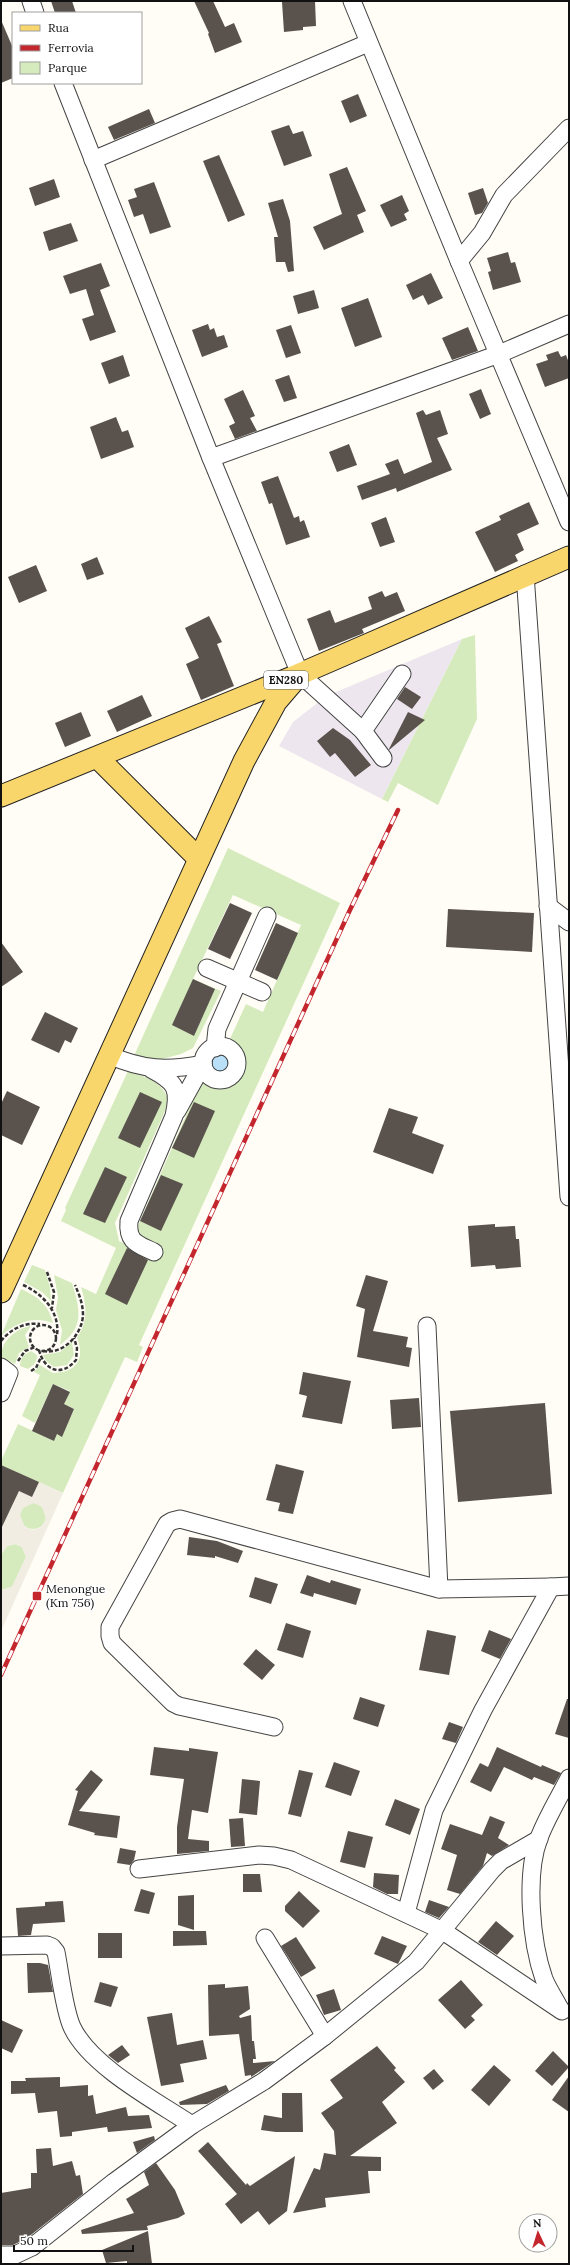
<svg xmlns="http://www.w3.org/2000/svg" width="570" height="2265" font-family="Lora,serif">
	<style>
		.industrial { fill: #eee6ef }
		.green { fill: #d5ebbd }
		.plaza { fill: #f1ede2; fill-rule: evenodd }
		.water { fill: #b9e0f7; stroke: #3f96cf }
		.building { fill: #5a524d }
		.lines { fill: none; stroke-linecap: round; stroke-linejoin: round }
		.minor-casing { stroke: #444; stroke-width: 19 }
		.major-casing { stroke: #222; stroke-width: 23 }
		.path { stroke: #333; stroke-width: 2.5; stroke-dasharray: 4 2; stroke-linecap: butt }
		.minor { stroke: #fff; stroke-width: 17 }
		.major { stroke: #f9d66b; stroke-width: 21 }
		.rail-casing { stroke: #c4262e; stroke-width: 4.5 }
		.rail { stroke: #fff; stroke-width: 3; stroke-dasharray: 9; stroke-linecap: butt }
		.poi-dot { fill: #c4262e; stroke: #fff; stroke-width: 1.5 }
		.labels { text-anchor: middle; stroke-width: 4; stroke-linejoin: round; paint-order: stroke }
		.shield { fill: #fff; stroke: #585858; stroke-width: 1 }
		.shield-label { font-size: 11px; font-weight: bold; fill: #111 }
		.poi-label { font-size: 12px; fill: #111; stroke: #fff; text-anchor: start }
	</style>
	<rect width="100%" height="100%" fill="#fffdf5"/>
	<polygon class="industrial" points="462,639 382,799 279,746 293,722 320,701 336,692"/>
	<g class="green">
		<polygon points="475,635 477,719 438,805 398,783 388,802 382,799 462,639"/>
		<path d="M228 848 340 903 139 1345 143 1347 137 1362 125 1357 63 1493 1 1465V1461L18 1424 54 1441 57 1434 62 1436 74 1409 64 1404 70 1391 53 1384 35 1423 22 1416 40 1375 34 1372 40 1365 53 1373C75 1373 86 1360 77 1338 88 1322 87 1306 81 1287L96 1294 116 1248 61 1221 66 1210 65 1208 128 1071C146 1077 164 1082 169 1102L115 1223 119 1241 155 1258 137 1228 201 1081C237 1101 264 1062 230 1039L246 1004 263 1012 301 925 233 895 193 979 221 991 193 1048 181 1054 151 1062 133 1058Z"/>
		<polygon points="32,1265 45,1270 50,1287 51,1301 42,1292 24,1282"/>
		<path d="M54 1275 72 1283C80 1309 85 1327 60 1345L62 1330 56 1310 58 1297Z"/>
		<path d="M21 1289C37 1296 49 1305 53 1323 33 1316 17 1322 1 1336Z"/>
		<path d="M31 1326 25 1335 29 1347 19 1353 15 1364 1 1357C1 1341 15 1329 31 1326Z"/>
		<polygon points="72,1342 74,1355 67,1365 54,1367 46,1361 43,1355 60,1352"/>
		<path d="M31 1351 37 1355C37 1362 34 1365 28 1369L20 1366C20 1358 24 1354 31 1351Z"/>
		<circle cx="33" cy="1516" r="13"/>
		<polygon points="15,1544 22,1547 26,1557 12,1587 1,1590 1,1555 7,1546"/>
	</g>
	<path class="plaza" d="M39 1482 63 1493 1 1631V1590L12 1587 26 1557 22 1547 15 1544 7 1546 1 1555V1529L19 1491 32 1497ZM34 1503 42 1507 46 1519 41 1527 33 1530 25 1527 20 1515 23 1508Z"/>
	<circle class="water" cx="220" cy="1063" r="8"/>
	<g class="building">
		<polygon points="51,1 72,1 76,13 55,13"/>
		<polygon points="194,1 213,1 225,27 234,23 242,42 215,53 208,34 209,33"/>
		<polygon points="315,1 316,26 303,27 303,30 284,32 282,2"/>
		<polygon points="1,20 13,48 13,78 1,83"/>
		<polygon points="358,94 367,116 350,123 341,101"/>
		<polygon points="149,109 155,123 114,140 108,127"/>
		<polygon points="289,125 293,134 303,131 312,156 284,166 271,131"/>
		<polygon points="219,155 245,215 228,222 203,161"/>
		<polygon points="347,167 366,211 357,215 364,232 324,250 313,227 342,214 329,174"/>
		<polygon points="54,179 60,197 35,206 29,188"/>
		<polygon points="154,182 171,227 150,234 143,214 134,217 128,200 137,197 134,189"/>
		<polygon points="483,188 488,203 482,213 475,215 468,193"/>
		<polygon points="402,195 409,211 404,214 407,220 391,227 380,205"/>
		<polygon points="283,199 290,221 294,271 288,272 285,262 276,262 274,237 278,237 268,203"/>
		<polygon points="71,223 78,241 49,251 43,232"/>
		<polygon points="508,252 511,263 515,262 521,282 493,290 488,272 491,271 487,258"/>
		<polygon points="101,263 110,286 100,290 116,332 90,341 82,319 94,315 86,289 70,294 63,276"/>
		<polygon points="431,273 443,298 428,305 423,295 413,300 406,285"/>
		<polygon points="314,290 319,308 298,314 293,296"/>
		<polygon points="368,298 382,337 355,347 341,308"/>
		<polygon points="208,324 210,330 214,328 217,337 224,335 228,347 202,357 192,330"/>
		<polygon points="291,325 301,353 286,358 276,330"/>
		<polygon points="468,327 478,351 452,360 442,338"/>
		<polygon points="558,351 561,357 566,355 569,363 569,378 545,387 536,364 548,360 546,355"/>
		<polygon points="123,355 130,376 109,384 101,363"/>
		<polygon points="289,375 297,398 284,402 275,380"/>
		<polygon points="481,389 491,414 480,419 469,394"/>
		<polygon points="243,390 255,416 250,418 257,431 235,439 229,426 235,423 224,399"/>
		<polygon points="423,410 426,415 440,410 448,434 437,438 452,470 397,492 396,488 362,500 357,486 390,474 385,464 398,459 404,474 432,462 416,413"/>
		<polygon points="116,417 122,432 128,430 134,447 101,459 90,427"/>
		<polygon points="349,444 357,465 337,472 329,452"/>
		<polygon points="278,476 294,518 299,516 300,522 304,520 310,537 286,545 272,503 269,504 261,482"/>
		<polygon points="529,502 539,524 517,534 524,550 515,555 518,561 495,572 475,532 501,520 499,516"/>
		<polygon points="386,517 395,542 380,547 371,523"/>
		<polygon points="97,557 104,574 87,580 81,564"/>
		<polygon points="36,565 47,591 19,603 8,577"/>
		<polygon points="382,591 385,597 397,592 405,611 362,629 364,633 319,651 307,619 330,610 335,623 372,609 368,597"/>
		<polygon points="209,616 222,642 217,644 234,686 201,700 186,664 199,658 185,628"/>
		<polygon points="405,687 421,697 412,709 397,699"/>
		<polygon points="142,695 152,716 117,732 107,711"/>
		<polygon points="81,712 91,736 65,747 55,723"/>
		<polygon points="408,712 425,720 389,750 389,749"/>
		<polygon points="333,728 350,740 371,765 355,777 335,753 330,757 317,741"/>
		<polygon points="230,903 252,913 230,959 208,949"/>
		<polygon points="448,909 534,913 532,952 446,947"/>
		<polygon points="276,923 298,933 277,980 255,970"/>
		<polygon points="1,942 23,972 1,987"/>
		<polygon points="193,979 215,989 194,1036 172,1025"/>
		<polygon points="45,1012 78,1028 71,1043 65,1040 59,1053 31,1040"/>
		<polygon points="7,1091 40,1107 22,1145 1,1135 1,1104"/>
		<polygon points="140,1092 162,1102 140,1148 118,1138"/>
		<polygon points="194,1102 215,1111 194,1158 172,1148"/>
		<polygon points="389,1108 418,1117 412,1133 444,1145 433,1174 373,1152"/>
		<polygon points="105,1167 127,1177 105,1223 83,1214"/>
		<polygon points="161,1175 183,1184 161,1231 140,1221"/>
		<polygon points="495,1224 495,1227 515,1226 516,1239 519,1239 521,1267 496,1269 495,1265 471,1267 468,1226"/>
		<polygon points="127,1248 148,1260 127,1305 105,1294"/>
		<polygon points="366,1275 388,1281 373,1331 408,1337 406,1347 412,1348 409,1367 357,1357 365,1309 356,1306"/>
		<polygon points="303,1372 351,1381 342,1424 302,1417 307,1396 299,1394"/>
		<polygon points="53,1384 70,1392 64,1404 74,1409 62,1437 57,1434 54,1441 32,1431"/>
		<polygon points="419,1398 421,1427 392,1429 390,1400"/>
		<polygon points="545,1403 552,1494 458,1502 450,1411"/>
		<polygon points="276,1464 304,1471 293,1514 278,1511 280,1503 266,1500"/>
		<polygon points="1,1465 39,1482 32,1497 19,1491 1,1529"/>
		<polygon points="189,1537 217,1541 243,1551 238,1563 215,1556 215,1558 187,1555"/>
		<polygon points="307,1575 330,1583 331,1580 361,1589 356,1605 314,1593 313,1597 300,1593"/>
		<polygon points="255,1577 278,1584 271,1604 249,1597"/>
		<polygon points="286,1623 311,1631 303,1658 277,1650"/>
		<polygon points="427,1630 456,1636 449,1675 419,1670"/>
		<polygon points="489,1630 511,1639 500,1659 481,1651"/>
		<polygon points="256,1649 275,1665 262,1680 243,1664"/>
		<polygon points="360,1697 385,1705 378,1727 353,1719"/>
		<polygon points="567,1699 569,1699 569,1738 555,1734"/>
		<polygon points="449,1722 463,1727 456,1743 442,1739"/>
		<polygon points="154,1747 189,1751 189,1748 218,1752 208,1813 192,1810 188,1839 209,1841 209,1851 177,1854 177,1827 184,1779 150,1775"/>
		<polygon points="497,1747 541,1767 542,1765 561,1773 554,1785 534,1777 532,1780 504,1767 491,1792 470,1782 480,1763 488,1767"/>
		<polygon points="334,1762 360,1771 351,1796 325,1787"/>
		<polygon points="91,1770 103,1780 79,1811 120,1816 117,1838 94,1835 95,1833 68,1825 78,1791 75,1790"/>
		<polygon points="299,1770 313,1773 301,1817 288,1814"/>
		<polygon points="242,1779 260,1781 257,1815 239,1813"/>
		<polygon points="395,1799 420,1809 410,1835 385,1825"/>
		<polygon points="490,1816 505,1822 498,1838 509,1845 492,1856 487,1853 483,1866 460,1894 447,1890 457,1855 441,1849 450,1824 482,1835"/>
		<polygon points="243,1818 245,1846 231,1847 229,1819"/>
		<polygon points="348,1831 373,1837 365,1868 340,1862"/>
		<polygon points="120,1848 136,1851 134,1860 130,1865 117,1863"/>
		<polygon points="374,1873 399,1875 398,1894 387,1894 373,1887"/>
		<polygon points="243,1874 260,1874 262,1892 243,1892"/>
		<polygon points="141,1889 155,1893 149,1914 134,1911"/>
		<polygon points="299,1891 320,1911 303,1928 285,1911 285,1906"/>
		<polygon points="194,1895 194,1930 178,1925 178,1896"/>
		<polygon points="429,1900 449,1907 439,1918 425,1912"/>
		<polygon points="63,1901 65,1922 33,1924 31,1935 18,1936 16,1908 45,1906 45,1902"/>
		<polygon points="496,1921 514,1936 497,1955 478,1942"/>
		<polygon points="173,1931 206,1931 207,1945 173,1946"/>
		<rect x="98" y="1933" width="24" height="25"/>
		<polygon points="382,1936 407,1946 398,1964 374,1954"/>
		<polygon points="296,1937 316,1968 301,1977 281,1946"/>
		<polygon points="27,1963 40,1963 48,1965 53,1992 28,1993"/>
		<polygon points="461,1980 483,2005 471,2016 475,2020 465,2029 438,2000"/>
		<polygon points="100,1982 118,1987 111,2007 94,2002"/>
		<polygon points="225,1984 225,1988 248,1986 250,2009 239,2016 240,2018 251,2015 252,2041 254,2041 256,2059 253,2059 253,2063 275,2061 251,2077 251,2075 245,2076 239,2034 209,2036 208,1985"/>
		<polygon points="334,1989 341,2010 324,2015 316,1995"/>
		<polygon points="172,2013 177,2045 203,2040 207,2059 180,2064 184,2082 161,2086 147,2017"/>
		<polygon points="1,2020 23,2030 12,2053 1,2048"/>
		<polygon points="122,2045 130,2055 118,2063 108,2055"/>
		<polygon points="377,2046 396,2068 394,2070 405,2082 382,2102 397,2123 350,2156 381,2157 381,2171 368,2171 370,2193 325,2198 326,2207 293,2213 314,2168 320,2170 324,2153 336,2155 334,2131 321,2113 343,2098 330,2080"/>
		<polygon points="553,2051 569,2067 552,2086 535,2071"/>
		<polygon points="494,2065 511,2080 489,2106 471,2090"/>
		<polygon points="434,2069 444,2081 433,2090 423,2078"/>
		<polygon points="569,2076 569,2112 552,2100"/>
		<polygon points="60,2077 60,2087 88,2085 88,2096 93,2095 96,2114 126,2107 128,2116 149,2115 152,2128 108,2132 107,2127 72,2132 72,2136 60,2137 57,2111 38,2113 35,2093 11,2094 11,2081 26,2081 25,2078"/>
		<polygon points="226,2085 229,2091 207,2104 180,2105 179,2102"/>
		<polygon points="282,2093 302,2093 303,2132 276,2132 261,2130 264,2115 282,2118"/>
		<polygon points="154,2136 155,2140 137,2153 133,2142"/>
		<polygon points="208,2142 246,2185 247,2183 250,2186 295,2156 287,2211 269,2225 258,2211 241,2224 225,2204 237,2194 198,2151"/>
		<polygon points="51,2148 53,2166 72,2161 76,2176 80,2175 83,2194 27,2238 13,2245 1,2245 1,2193 31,2188 31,2173 37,2173 36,2149"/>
		<polygon points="156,2163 175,2190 185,2214 178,2218 147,2226 148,2230 82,2234 81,2230 134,2213 126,2199 149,2185 144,2172"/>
		<polygon points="148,2231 152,2264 127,2264 127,2261 106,2263 102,2250"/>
	</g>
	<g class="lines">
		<g class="minor-casing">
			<g id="minor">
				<polyline points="31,1 35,13"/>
				<polyline points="352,1 459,261 569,522"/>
				<polyline points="63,83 211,458 300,674 363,731"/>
				<polyline points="93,160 368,43"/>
				<polyline points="459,261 482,233 504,195 569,128"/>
				<polyline points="211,458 499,354 569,324"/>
				<polyline points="525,574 569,1197"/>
				<polyline points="383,758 363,731 402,674"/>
				<polyline points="548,906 569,922"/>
				<polyline points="207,968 262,992"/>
				<circle cx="220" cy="1063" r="17"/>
				<polyline points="215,1048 217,1029 267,916"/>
				<path d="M109 1055C143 1070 167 1071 203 1064"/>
				<path d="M151 1069C176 1082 180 1089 174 1116L129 1221C127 1243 138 1244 154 1252"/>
				<polyline points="177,1111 203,1064"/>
				<polyline points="427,1326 439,1589"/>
				<polyline points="1,1367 9,1373 1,1393"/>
				<polyline points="274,1727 179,1706 173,1703 112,1643 110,1636 110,1627 167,1524 172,1521 180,1519 439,1589 551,1587"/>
				<polyline points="139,1869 259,1855 274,1856 291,1860 443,1931 562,2011"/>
				<polyline points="406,1913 434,1810 483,1710 551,1587 569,1586"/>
				<polyline points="265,1938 325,2036"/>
				<path d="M1 1946 47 1945 52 1947 56 1952C60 1972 64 2010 72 2027 90 2066 156 2101 192 2125"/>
				<path d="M560 2009C555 1999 548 1989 544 1979 531 1942 525 1875 539 1838 547 1817 559 1798 569 1778"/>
				<polyline points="1,2255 15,2255 32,2247 114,2182 192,2125 264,2081 325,2036 416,1962 492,1870 501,1861 539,1839"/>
			</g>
		</g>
		<g class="major-casing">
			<g id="major">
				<polyline points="98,758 199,859"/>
				<polyline points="1,796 300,674 569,557"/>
				<polyline points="1,1292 244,761 276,702 300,674"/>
			</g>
		</g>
		<g class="path">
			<polyline points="47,1272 54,1292 52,1308"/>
			<path d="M23 1285C43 1294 60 1312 57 1335"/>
			<circle cx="43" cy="1338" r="13"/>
			<path d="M1 1341C11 1329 24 1322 40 1324"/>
			<path d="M39 1350C44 1370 61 1378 76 1360L77 1348 74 1338"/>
			<path d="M43 1351C63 1355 82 1335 83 1315 83 1304 79 1294 75 1285"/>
			<polyline points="18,1361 25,1351 35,1347"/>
			<polyline points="31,1371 36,1368 41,1357"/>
		</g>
		<use href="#minor" class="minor"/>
		<use href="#major" class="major"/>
		<g class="rail-casing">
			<polyline id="rail" points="1,1675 349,912 398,810"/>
		</g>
		<use href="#rail" class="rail"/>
	</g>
	<rect class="poi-dot" x="32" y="1591" width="10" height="10" rx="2"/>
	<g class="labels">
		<rect class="shield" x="264" y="671" width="44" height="18" rx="3"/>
		<g class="shield-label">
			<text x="286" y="684">EN280</text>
		</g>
		<g class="poi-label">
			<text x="46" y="1593">Menongue<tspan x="46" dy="14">(Km 756)</tspan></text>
		</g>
	</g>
	<rect width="570" height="2265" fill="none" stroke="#111111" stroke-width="4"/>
	<rect x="12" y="12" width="130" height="72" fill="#ffffff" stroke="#a0a0a0"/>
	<rect x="20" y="25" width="20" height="6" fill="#f9d66b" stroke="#a0a0a0"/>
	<text x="48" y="32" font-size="12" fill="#111111">Rua</text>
	<rect x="20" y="45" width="20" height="6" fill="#c4262e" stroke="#a0a0a0"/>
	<text x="48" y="52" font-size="12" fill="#111111">Ferrovia</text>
	<rect x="20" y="62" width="20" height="12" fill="#d5ebbd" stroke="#a0a0a0"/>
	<text x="48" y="72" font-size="12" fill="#111111">Parque</text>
	<g transform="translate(538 2233) rotate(356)"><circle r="19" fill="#ffffff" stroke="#a0a0a0"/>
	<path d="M0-3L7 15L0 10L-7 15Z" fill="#c4262e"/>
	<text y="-6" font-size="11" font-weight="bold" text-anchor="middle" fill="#111111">N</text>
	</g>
	<path d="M14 2245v6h119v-6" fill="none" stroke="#111111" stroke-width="2"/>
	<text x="20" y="2245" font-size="12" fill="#111111" stroke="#ffffff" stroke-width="3" paint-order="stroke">50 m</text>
</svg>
